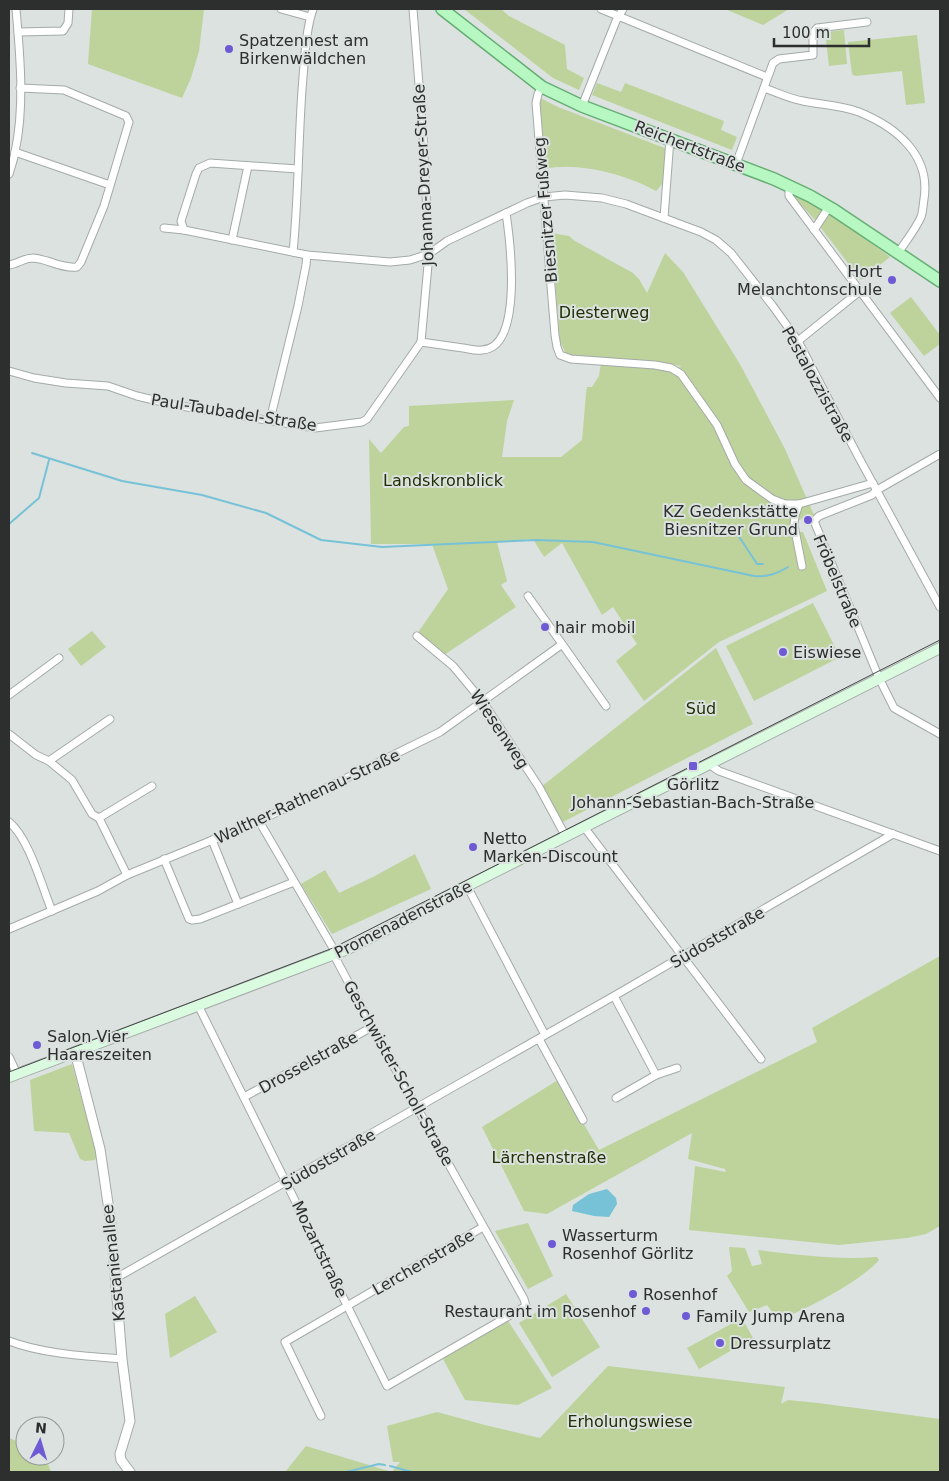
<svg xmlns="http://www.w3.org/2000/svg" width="949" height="1481" font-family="'DejaVu Sans',sans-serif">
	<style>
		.green { fill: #bdd39b }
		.water { fill: #77c2d7 }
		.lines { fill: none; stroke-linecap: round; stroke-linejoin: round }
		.stream { stroke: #77c2d7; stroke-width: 2 }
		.minor-casing { stroke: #a4aaa8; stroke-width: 9 }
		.tertiary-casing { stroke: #a4aaa8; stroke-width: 11 }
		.secondary-casing { stroke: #a4aaa8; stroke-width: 12 }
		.primary-casing { stroke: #66ae74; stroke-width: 14 }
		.minor { stroke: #fff; stroke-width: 7 }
		.tertiary { stroke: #fff; stroke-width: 9 }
		.secondary { stroke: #dbfbe1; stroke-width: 10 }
		.primary { stroke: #b6f7c2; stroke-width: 11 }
		.tram { stroke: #434745; stroke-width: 1 }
		.poi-dot { fill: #6e5ad4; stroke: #dbe2df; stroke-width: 2 }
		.labels { text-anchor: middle; stroke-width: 4; stroke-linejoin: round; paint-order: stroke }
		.poi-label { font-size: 16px; fill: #2c2f2e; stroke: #dbe2df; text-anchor: start }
		.street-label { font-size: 16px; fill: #2c2f2e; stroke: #dbe2df }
		.park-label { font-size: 16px; fill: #222f04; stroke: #dbe2df }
	</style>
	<rect width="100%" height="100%" fill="#dbe2df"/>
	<g class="green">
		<polygon points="92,9 204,9 199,51 191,78 182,98 88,64"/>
		<polygon points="464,9 501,9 509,16 565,45 567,69 584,78 579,90 553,78"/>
		<polygon points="725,9 789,9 763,25"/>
		<polygon points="844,30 847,64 829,66 825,32"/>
		<polygon points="917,35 925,103 906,105 902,71 855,76 852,74 848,42"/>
		<polygon points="597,83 621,92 625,83 724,121 721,130 737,137 732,150 592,95"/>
		<path d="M540 98 558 107 667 149 664 182 656 191C628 175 577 161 545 169Z"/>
		<polygon points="795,193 830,213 890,257 861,280 815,220 795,198"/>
		<polygon points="551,233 569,236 575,241 633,273 639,279 647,293 665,253 683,272 741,366 785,449 814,515 793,522 795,532 803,532 827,591 719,642 644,701 616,661 637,644 613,607 602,615 562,543 544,557 533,539 497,542 507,581 501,585 516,607 444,655 417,634 448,589 432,544 371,544 369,439 381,453 404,427 409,426 409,406 514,400 507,421 502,457 561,457 582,440 586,394 587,387 592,387 599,376 601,363 670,370 682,366 660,363 575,358 566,354 560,341"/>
		<polygon points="911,297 940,335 940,344 924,356 890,313"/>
		<polygon points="813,603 840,657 754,701 726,646"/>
		<polygon points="92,631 106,647 81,666 68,649"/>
		<polygon points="716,648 753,724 561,823 541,787"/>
		<polygon points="415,854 431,889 332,934 301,884 325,870 339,893 373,877"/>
		<polygon points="940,956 940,1226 926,1234 907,1238 839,1245 689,1230 695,1166 726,1172 725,1169 688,1159 692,1133 547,1214 524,1211 482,1127 558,1080 599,1150 817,1042 812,1028"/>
		<polygon points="72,1064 97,1155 95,1160 85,1161 80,1159 69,1133 34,1131 30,1080"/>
		<polygon points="528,1223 553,1276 528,1289 495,1231"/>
		<path d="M729 1247 745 1248 752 1266 762 1264 758 1250C797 1255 837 1260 877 1257L879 1260C860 1282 805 1310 778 1320L767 1305 749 1312 727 1276 732 1271Z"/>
		<polygon points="566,1294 600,1347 552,1377 519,1323"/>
		<polygon points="195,1296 217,1332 170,1358 165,1314"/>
		<polygon points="742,1318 753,1338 699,1369 687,1348"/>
		<polygon points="508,1321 552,1388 518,1405 465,1400 442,1357"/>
		<polygon points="608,1366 785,1387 781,1404 788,1400 818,1403 940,1419 940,1472 285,1472 306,1446 392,1472 400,1462 393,1462 387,1426 437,1412 485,1425 540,1438"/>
		<polygon points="9,1438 25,1444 25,1456 45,1456 51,1472 9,1472"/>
	</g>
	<polygon class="water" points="607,1189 616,1198 617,1204 609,1217 594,1216 572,1211 573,1205 589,1194"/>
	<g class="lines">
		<g class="stream">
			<path d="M32 453 122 481 202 495 266 513 321 540 382 547 536 540 593 542 754 576C768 577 776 574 788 567"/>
			<polyline points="9,524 39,498 49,460"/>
			<polyline points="738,535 757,564 763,564"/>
			<polyline points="390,1466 412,1472"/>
			<polyline points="346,1472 379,1464 385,1465"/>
		</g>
		<g class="minor-casing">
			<g id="minor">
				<polyline points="281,9 310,17"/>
				<polyline points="413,9 423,135 429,254 421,342"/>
				<polyline points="601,9 767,77"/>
				<polyline points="18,32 63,31 68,23 69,9"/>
				<polyline points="542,87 538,94 536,103 555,335 557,347 560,355 571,359 655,365 671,368 681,374 717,425 735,464 746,480 772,499 785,504 799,504 873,483"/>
				<path d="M764 88C776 92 790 99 803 101 822 105 841 105 859 112 896 127 931 155 924 199 923 205 923 212 921 217 915 230 906 241 898 253"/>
				<polyline points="582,106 616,21 623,9"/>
				<polyline points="15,152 110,185"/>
				<polyline points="736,164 773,63 779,59 813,55 813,33 817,28 867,22"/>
				<path d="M9 174C11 167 14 159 15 152 25 106 20 55 16 9"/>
				<polyline points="789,186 789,196 940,398"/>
				<polyline points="664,218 670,139"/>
				<polyline points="164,228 184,230 307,255 390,262 410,260 429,254 447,241 527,203 544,197 565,195 602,198 626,204 701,232 716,240 731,253 772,305 798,341 858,456 940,607"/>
				<polyline points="184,230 181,221 196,174 199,168 210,163 298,169"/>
				<polyline points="814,230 829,207"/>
				<polyline points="232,240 248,166"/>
				<path d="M293 252C299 193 298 135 303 77 305 54 306 30 313 9"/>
				<path d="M9 265C17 264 24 258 33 258 48 259 62 269 77 267L81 262 104 206 129 122 126 116 64 90 20 88"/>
				<polyline points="798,341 860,291"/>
				<path d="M421 342C435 344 449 346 463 348 469 349 476 351 482 350 524 348 510 240 506 213"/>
				<polyline points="9,371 34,378 66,383 108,386 137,396 175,405 315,428 362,422 367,419 421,342"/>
				<polyline points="270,420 298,306 306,265 307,255"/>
				<polyline points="940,454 877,490 872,495 819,516 814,521 879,678 894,708 940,734"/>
				<polyline points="799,504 795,516 794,525 802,566"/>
				<polyline points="528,596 606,706"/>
				<polyline points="417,636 453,666 483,702 539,787 566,837"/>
				<polyline points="9,695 59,658"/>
				<polyline points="9,734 36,755 49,761 72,780 92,814 99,818"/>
				<polyline points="49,761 110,719"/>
				<polyline points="711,763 713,767 719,771 940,851"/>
				<polyline points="99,818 127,875"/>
				<polyline points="99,818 152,786"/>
				<path d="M9 822C29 838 42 887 52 911"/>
				<polyline points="584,827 761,1059"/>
				<polyline points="212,840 238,904"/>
				<polyline points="164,859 189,919 192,920 200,919 294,882"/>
				<polyline points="467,886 545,1035"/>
				<polyline points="9,929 98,891 127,875 259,821 440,732 561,645"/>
				<polyline points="614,996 656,1075 616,1098"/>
				<polyline points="198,1005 387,1386 526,1306 524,1299 372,1027 336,959 333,948 259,821"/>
				<polyline points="539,1039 583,1120"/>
				<polyline points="9,1057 17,1074"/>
				<polyline points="656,1075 677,1068"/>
				<polyline points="244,1097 372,1027"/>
				<polyline points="116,1278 614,996 893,834"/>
				<path d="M9 1341C43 1354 85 1356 122 1359"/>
				<polyline points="321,1416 285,1342 483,1227"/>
			</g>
		</g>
		<g class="tertiary-casing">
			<polyline id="tertiary" points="75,1052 100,1149 111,1224 122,1359 130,1421 120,1454 121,1460 130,1472"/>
		</g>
		<g class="secondary-casing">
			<polyline id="secondary" points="9,1077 348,949 401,922 467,886 940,648"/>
		</g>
		<g class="primary-casing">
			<polyline id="primary" points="442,9 542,87 582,106 774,179 810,196 834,210 940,281"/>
		</g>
		<use href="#minor" class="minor"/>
		<use href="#tertiary" class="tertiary"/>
		<use href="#secondary" class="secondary"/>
		<use href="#primary" class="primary"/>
		<polyline class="tram" points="9,1072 333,948 940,640"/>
	</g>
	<g class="poi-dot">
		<circle cx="229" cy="49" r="5"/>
		<circle cx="892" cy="280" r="5"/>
		<circle cx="808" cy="520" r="5"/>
		<circle cx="545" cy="627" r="5"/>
		<circle cx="783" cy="652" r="5"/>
		<rect x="688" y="761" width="10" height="10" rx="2.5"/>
		<circle cx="473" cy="847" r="5"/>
		<circle cx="37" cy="1045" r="5"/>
		<circle cx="552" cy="1244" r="5"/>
		<circle cx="633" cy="1294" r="5"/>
		<circle cx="646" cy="1311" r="5"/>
		<circle cx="686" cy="1316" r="5"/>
		<circle cx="720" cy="1343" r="5"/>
	</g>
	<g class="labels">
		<g class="poi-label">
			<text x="239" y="46">Spatzennest am<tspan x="239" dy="18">Birkenwäldchen</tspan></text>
			<text x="882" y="277" text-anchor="end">Hort<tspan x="882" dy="18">Melanchtonschule</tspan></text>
			<text x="798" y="517" text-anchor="end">KZ Gedenkstätte<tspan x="798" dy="18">Biesnitzer Grund</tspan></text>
			<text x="555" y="633">hair mobil</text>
			<text x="793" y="658">Eiswiese</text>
			<text x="693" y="790" text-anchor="middle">Görlitz<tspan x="693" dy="18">Johann-Sebastian-Bach-Straße</tspan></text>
			<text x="483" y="844">Netto<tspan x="483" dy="18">Marken-Discount</tspan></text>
			<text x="47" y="1042">Salon Vier<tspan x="47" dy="18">Haareszeiten</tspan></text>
			<text x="562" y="1241">Wasserturm<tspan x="562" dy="18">Rosenhof Görlitz</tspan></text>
			<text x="643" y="1300">Rosenhof</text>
			<text x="636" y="1317" text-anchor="end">Restaurant im Rosenhof</text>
			<text x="696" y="1322">Family Jump Arena</text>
			<text x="730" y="1349">Dressurplatz</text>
		</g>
		<g class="street-label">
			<text transform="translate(690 146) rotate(21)" y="6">Reichertstraße</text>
			<text transform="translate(423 175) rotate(-93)" y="6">Johanna-Dreyer-Straße</text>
			<text transform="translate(545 210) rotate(-95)" y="6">Biesnitzer Fußweg</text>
			<text transform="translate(818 384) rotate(61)" y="6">Pestalozzistraße</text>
			<text transform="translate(234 412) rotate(9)" y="6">Paul-Taubadel-Straße</text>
			<text transform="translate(838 581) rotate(67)" y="6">Fröbelstraße</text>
			<text transform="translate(500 729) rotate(56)" y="6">Wiesenweg</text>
			<text transform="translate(307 796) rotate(-25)" y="6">Walther-Rathenau-Straße</text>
			<text transform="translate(403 919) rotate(-27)" y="6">Promenadenstraße</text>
			<text transform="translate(717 937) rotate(-30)" y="6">Südoststraße</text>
			<text transform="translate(308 1062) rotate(-29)" y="6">Drosselstraße</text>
			<text transform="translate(399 1073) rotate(61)" y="6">Geschwister-Scholl-Straße</text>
			<text transform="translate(328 1159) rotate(-30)" y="6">Südoststraße</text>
			<text transform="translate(320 1249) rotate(64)" y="6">Mozartstraße</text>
			<text transform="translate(423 1262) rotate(-30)" y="6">Lerchenstraße</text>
			<text transform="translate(113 1263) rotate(-96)" y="6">Kastanienallee</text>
		</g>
		<g class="park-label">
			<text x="604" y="318">Diesterweg</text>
			<text x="443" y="486">Landskronblick</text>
			<text x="701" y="714">Süd</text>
			<text x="549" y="1163">Lärchenstraße</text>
			<text x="630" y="1427">Erholungswiese</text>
		</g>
	</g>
	<rect width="949" height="1481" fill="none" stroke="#2c2f2e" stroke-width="20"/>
	<g transform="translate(40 1441) rotate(5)"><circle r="24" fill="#dbe2df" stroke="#959a98"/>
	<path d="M0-4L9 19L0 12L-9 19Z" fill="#6e5ad4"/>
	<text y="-8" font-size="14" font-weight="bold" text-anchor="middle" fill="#2c2f2e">N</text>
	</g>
	<path d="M774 38v8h95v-8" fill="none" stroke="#2c2f2e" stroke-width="2.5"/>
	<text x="782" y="38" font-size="15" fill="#2c2f2e" stroke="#dbe2df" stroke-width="4" paint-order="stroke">100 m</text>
</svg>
